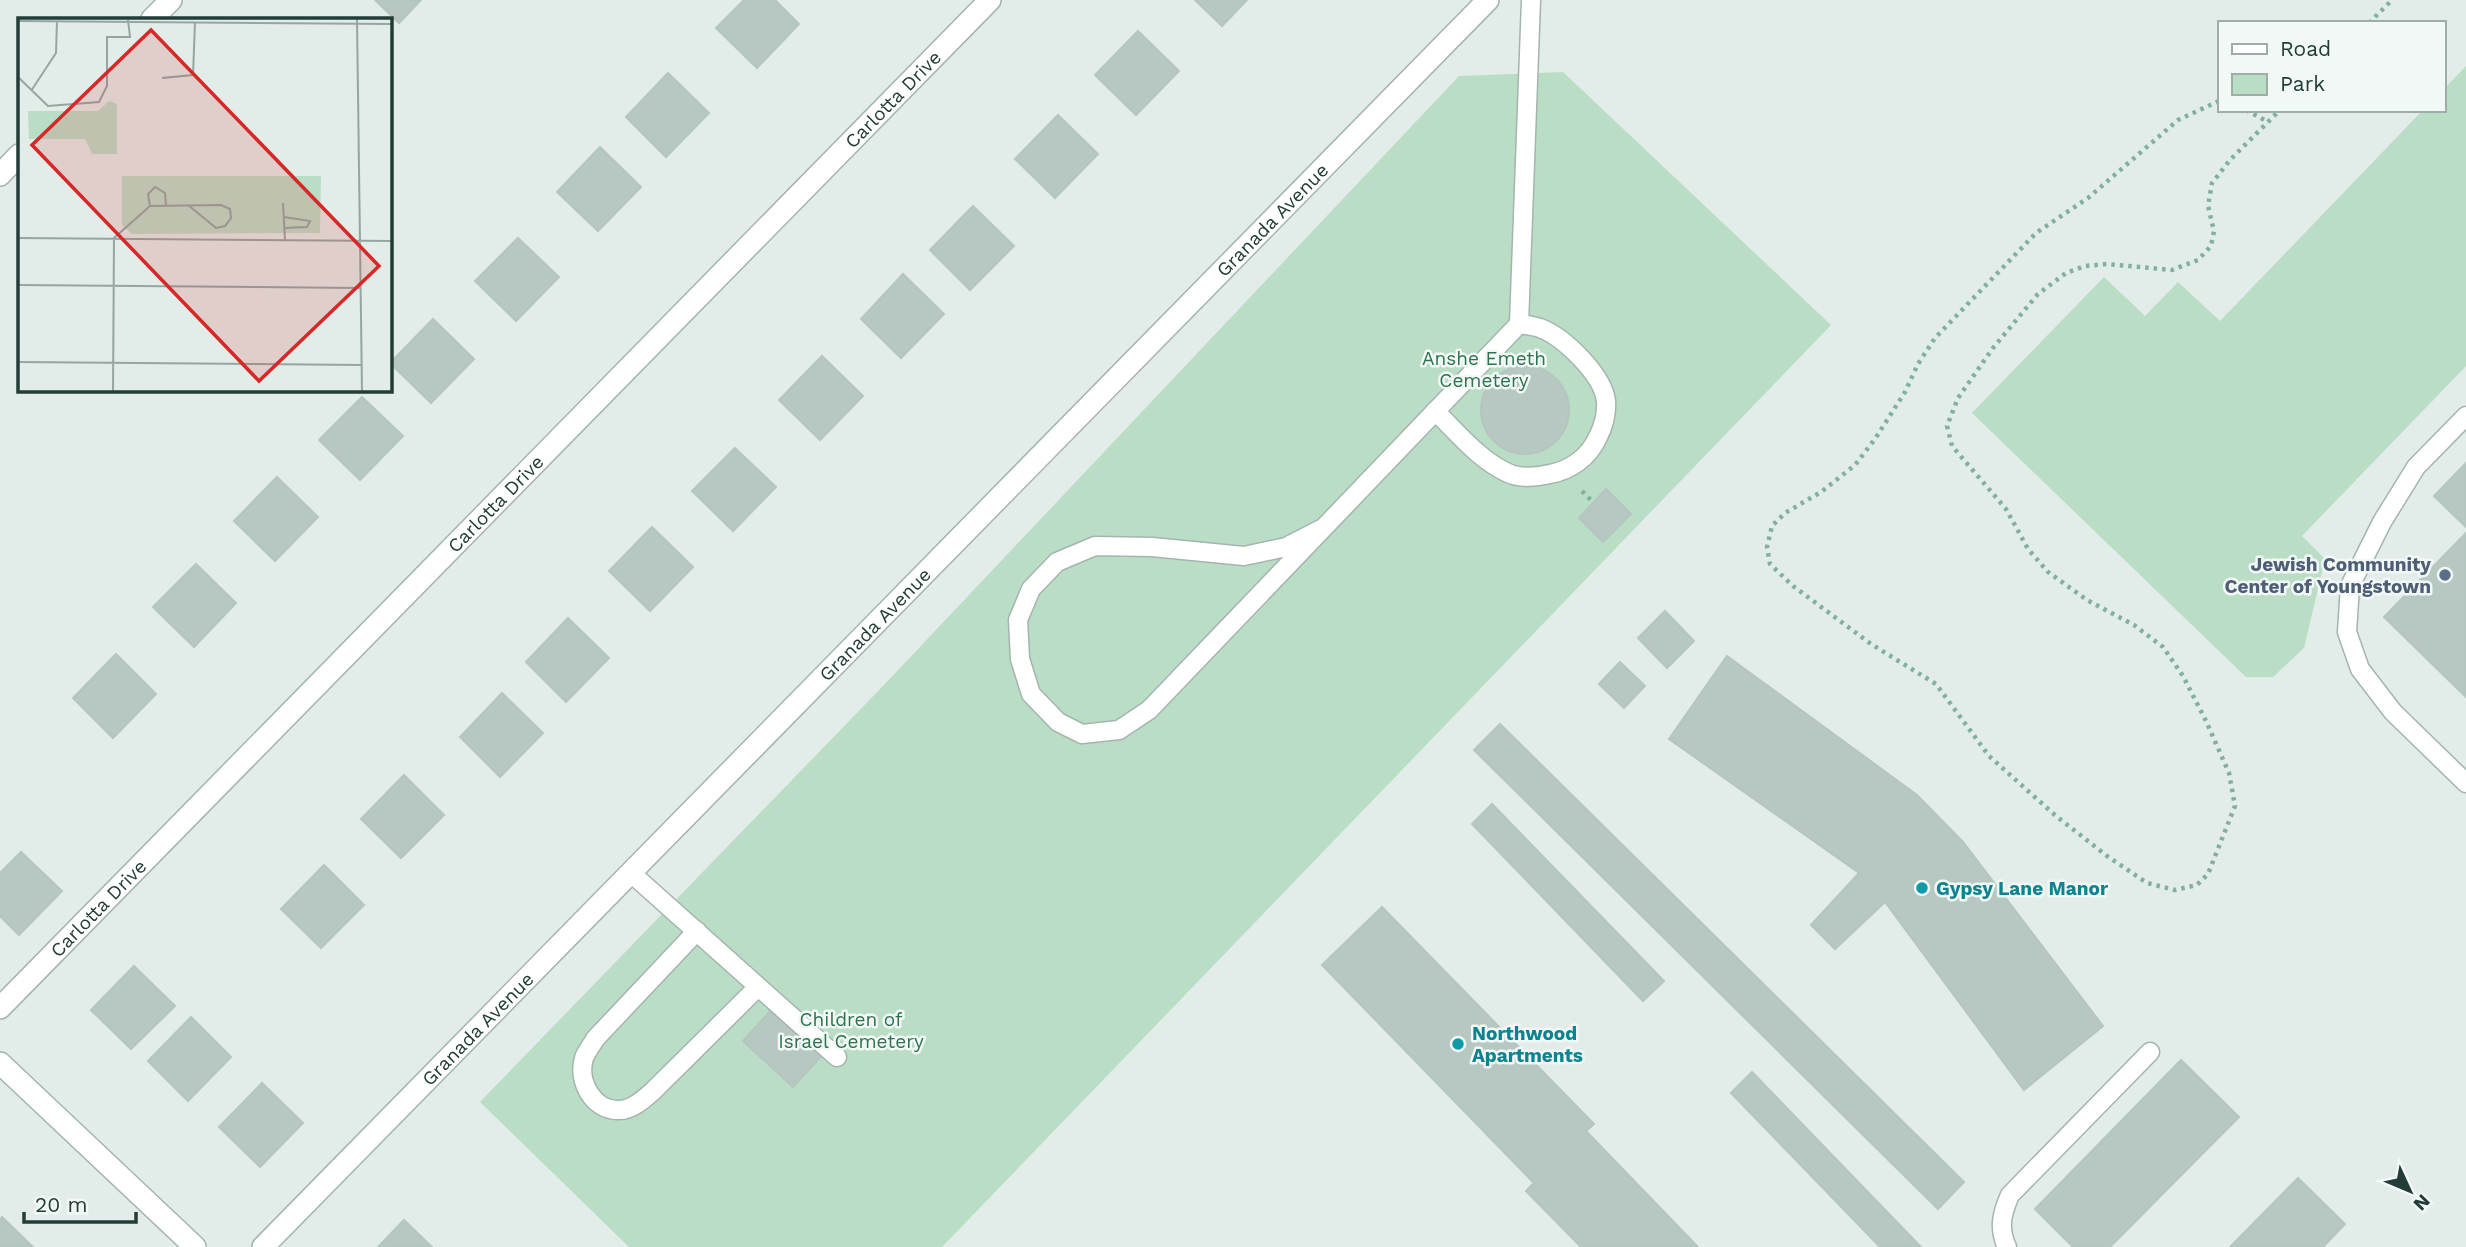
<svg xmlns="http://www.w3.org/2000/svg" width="2466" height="1247" font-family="'Work Sans',sans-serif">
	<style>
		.green { fill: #baddc6 }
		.building { fill: #b7c7c1; stroke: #b4c6bf; stroke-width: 2 }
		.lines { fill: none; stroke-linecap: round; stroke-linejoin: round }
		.service-casing { stroke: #a5b4af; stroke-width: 21 }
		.minor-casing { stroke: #a5b4af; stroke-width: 24 }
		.path { stroke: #82afa4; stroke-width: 4.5; stroke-dasharray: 3.5 5; stroke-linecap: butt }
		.service { stroke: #fff; stroke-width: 18 }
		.minor { stroke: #fff; stroke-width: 21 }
		.service-dot { fill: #5c6f8a; stroke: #f2f8f6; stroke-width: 2.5 }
		.culture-dot { fill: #0f9aa8; stroke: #f2f8f6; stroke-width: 2.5 }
		.labels { text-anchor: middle; stroke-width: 5; stroke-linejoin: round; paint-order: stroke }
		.street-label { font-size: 19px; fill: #223d37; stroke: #f2f8f6 }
		.park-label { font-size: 19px; fill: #2c734d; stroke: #f2f8f6 }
		.service-label { font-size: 19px; font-weight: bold; fill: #4e5e75; stroke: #f2f8f6; text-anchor: end }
		.culture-label { font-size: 19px; font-weight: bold; fill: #0d838f; stroke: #f2f8f6; text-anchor: start }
		.inset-road { fill: none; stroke: #95a6a1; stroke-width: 2 }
		.view { fill: #d62828; fill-opacity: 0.15; stroke: #d62828; stroke-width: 3.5 }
		.inset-edge { fill: none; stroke: #223d37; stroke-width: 3.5 }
	</style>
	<rect width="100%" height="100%" fill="#e2ece8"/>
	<g class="green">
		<polygon points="2466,66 2466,366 2302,536 2325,559 2304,648 2273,677 2246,677 1972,413 2104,277 2145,316 2178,282 2220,321 2423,110 2443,110 2443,90"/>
		<polygon points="1563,72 1831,325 942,1247 629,1247 480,1102 884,685 1459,76"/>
	</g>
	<g class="building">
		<polygon points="375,0 421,0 399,23"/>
		<polygon points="744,0 775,0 799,24 757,68 716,28"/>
		<polygon points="1195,0 1247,0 1222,26"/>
		<polygon points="1138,31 1179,71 1136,115 1095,75"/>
		<polygon points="668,73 709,113 666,157 626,117"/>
		<polygon points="1058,115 1098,154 1055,198 1015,159"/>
		<polygon points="600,147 641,187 598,231 557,192"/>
		<polygon points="973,206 1014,246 970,290 930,250"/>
		<polygon points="518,238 559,277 516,321 475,281"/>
		<polygon points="903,274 944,314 901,358 861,319"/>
		<polygon points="433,319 474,359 431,403 390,363"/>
		<polygon points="822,356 863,396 820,440 779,400"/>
		<circle cx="1525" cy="410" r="44"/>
		<polygon points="362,397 403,436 360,480 319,440"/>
		<polygon points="735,448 776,487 733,531 692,491"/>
		<polygon points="2466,463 2466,527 2434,496"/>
		<polygon points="277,477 318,517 275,561 234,521"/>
		<polygon points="1606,489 1631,514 1603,542 1579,518"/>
		<polygon points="652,527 693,567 650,611 609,571"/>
		<polygon points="2466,533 2466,697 2384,617"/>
		<polygon points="196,564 236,603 194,647 153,607"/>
		<polygon points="1665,611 1694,641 1667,668 1638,638"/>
		<polygon points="568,618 609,658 566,702 526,662"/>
		<polygon points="116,654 156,694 113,738 73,698"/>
		<polygon points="1727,656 1917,795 1963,842 2103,1026 2024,1090 1885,902 1835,949 1811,925 1859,873 1669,739"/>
		<polygon points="1620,662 1645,686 1624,708 1599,684"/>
		<polygon points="502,693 543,733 500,777 460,737"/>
		<polygon points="1500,724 1964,1182 1938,1209 1474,750"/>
		<polygon points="404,775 444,815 401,858 361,819"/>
		<polygon points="1492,804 1664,981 1643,1001 1472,824"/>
		<polygon points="21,852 62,891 19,935 0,916 0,873"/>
		<polygon points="324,865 364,905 321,948 281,909"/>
		<polygon points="1382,907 1594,1124 1586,1131 1698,1247 1581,1247 1526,1191 1534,1183 1322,965"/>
		<polygon points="134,966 175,1006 131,1049 91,1010"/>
		<polygon points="772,1009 822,1055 793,1087 743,1041"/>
		<polygon points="191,1017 231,1057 188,1101 148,1061"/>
		<polygon points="2181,1060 2239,1117 2110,1247 2073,1247 2035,1209"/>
		<polygon points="1752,1072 1921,1247 1880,1247 1731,1093"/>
		<polygon points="262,1083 303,1123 260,1167 219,1127"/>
		<polygon points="2298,1178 2345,1224 2323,1247 2230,1247"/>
		<polygon points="2,1217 33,1247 0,1247 0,1220"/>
		<polygon points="404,1220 432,1247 378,1247"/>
	</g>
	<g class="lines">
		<g class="service-casing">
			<g id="service">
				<path d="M1435 411C1457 432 1479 460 1508 473 1521 479 1536 477 1550 474 1571 470 1589 457 1598 437 1604 425 1607 415 1606 401 1603 375 1564 337 1540 328 1534 326 1526 325 1519 324"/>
				<polyline points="2466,416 2416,467 2382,522 2350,586 2347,632 2360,669 2393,712 2466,783"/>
				<polyline points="1321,529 1286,547 1244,556 1152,547 1095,546 1057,562 1031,589 1018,620 1020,659 1031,694 1058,722 1082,734 1119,730 1149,710 1519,324 1531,0"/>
				<polyline points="631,873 837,1057"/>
				<path d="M697 931 595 1039C592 1045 586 1052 584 1058 577 1081 593 1111 619 1110 632 1110 644 1099 653 1091L758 987"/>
				<path d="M2007 1247C1998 1228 2002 1213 2010 1195L2150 1052"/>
			</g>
		</g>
		<g class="minor-casing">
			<g id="minor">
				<polyline points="152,19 171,0"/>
				<polyline points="0,175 19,155"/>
				<path id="s1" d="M0 1008 990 0"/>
				<polyline points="0,1063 195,1247"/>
				<path id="s2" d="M263 1247 1488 0"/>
			</g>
		</g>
		<g class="path">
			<polyline points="2369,23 2392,0"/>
			<polyline points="2219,101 2178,120 2088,198 2036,233 1935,338 1918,364 1905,392 1875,439 1855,465 1821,492 1785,513 1772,526 1767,547 1770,564 1793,586 1871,644 1936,684 1989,756 2056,816 2107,856 2147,883 2175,890 2197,885 2208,874 2235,806 2229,773 2206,721 2183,676 2163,647 2134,625 2087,600 2048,572 2028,549 2006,509 1952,446 1947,426 1958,398 1993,348 2038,294 2066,273 2085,266 2107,264 2172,270 2198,260 2211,246 2214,231 2208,206 2212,183 2230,160 2280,110"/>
			<polyline points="2246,110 2268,122"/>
			<polyline points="1582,491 1594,503"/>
		</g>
		<use href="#service" class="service"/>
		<use href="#minor" class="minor"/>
	</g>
	<circle class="service-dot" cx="2445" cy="575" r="7"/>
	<g class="culture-dot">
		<circle cx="1922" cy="888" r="7"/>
		<circle cx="1458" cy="1044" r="7"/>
	</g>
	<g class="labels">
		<g class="street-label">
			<text dy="7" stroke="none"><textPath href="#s1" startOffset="1274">Carlotta Drive</textPath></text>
			<text dy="7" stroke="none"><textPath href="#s2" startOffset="1440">Granada Avenue</textPath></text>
			<text dy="7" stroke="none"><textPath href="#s1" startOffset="707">Carlotta Drive</textPath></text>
			<text dy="7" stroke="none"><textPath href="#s2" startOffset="873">Granada Avenue</textPath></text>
			<text dy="7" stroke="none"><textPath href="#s1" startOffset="140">Carlotta Drive</textPath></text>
			<text dy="7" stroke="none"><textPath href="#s2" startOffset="306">Granada Avenue</textPath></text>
		</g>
		<g class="park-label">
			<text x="1484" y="365">Anshe Emeth<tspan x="1484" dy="22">Cemetery</tspan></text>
			<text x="851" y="1026">Children of<tspan x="851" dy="22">Israel Cemetery</tspan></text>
		</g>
		<g class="service-label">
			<text x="2431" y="571">Jewish Community<tspan x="2431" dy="22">Center of Youngstown</tspan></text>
		</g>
		<g class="culture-label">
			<text x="1936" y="895">Gypsy Lane Manor</text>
			<text x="1472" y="1040">Northwood<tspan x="1472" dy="22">Apartments</tspan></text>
		</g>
	</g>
	<g transform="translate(18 18)">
		<rect width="374" height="374" fill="#e2ece8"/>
		<path d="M91 83 99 86V136H74L67 121H11L10 93H80ZM104 158H303L302 215 114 216 104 207Z" fill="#baddc6"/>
		<path class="inset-road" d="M339 0 344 374M0 3 375 6M0 59 30 88 81 84 89 68V19H112L110 2M144 60 175 57 177 4M13 73 38 35 39 3M265 185 267 222M132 188 130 176 137 169 147 175 148 188M266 199 292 203 289 209 266 210M0 220 375 223M0 267 343 270M0 344 344 347M95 374 96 220 132 188 203 187 212 191 213 200 207 208 198 210 170 187"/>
		<path class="view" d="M133 12 361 248 241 363 14 127Z"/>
		<rect width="374" height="374" class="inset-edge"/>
	</g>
	<rect x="2218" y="21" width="228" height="91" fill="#f2f8f6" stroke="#9fadaa" stroke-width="2"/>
	<rect x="2232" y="44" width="35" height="10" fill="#ffffff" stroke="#9fadaa" stroke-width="2"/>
	<text x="2280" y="56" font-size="21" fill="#223d37">Road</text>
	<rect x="2232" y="74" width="35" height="21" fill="#baddc6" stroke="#9fadaa" stroke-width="2"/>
	<text x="2280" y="91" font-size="21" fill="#223d37">Park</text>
	<g transform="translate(2410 1191) rotate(134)" stroke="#f2f8f6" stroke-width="5" paint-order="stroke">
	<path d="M0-5L12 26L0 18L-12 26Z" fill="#223d37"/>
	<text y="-10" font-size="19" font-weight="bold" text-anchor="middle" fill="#223d37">N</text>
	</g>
	<path d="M24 1212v10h112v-10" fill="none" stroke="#223d37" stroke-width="3.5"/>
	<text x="35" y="1212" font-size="21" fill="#223d37" stroke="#f2f8f6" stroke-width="5" paint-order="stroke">20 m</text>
</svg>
